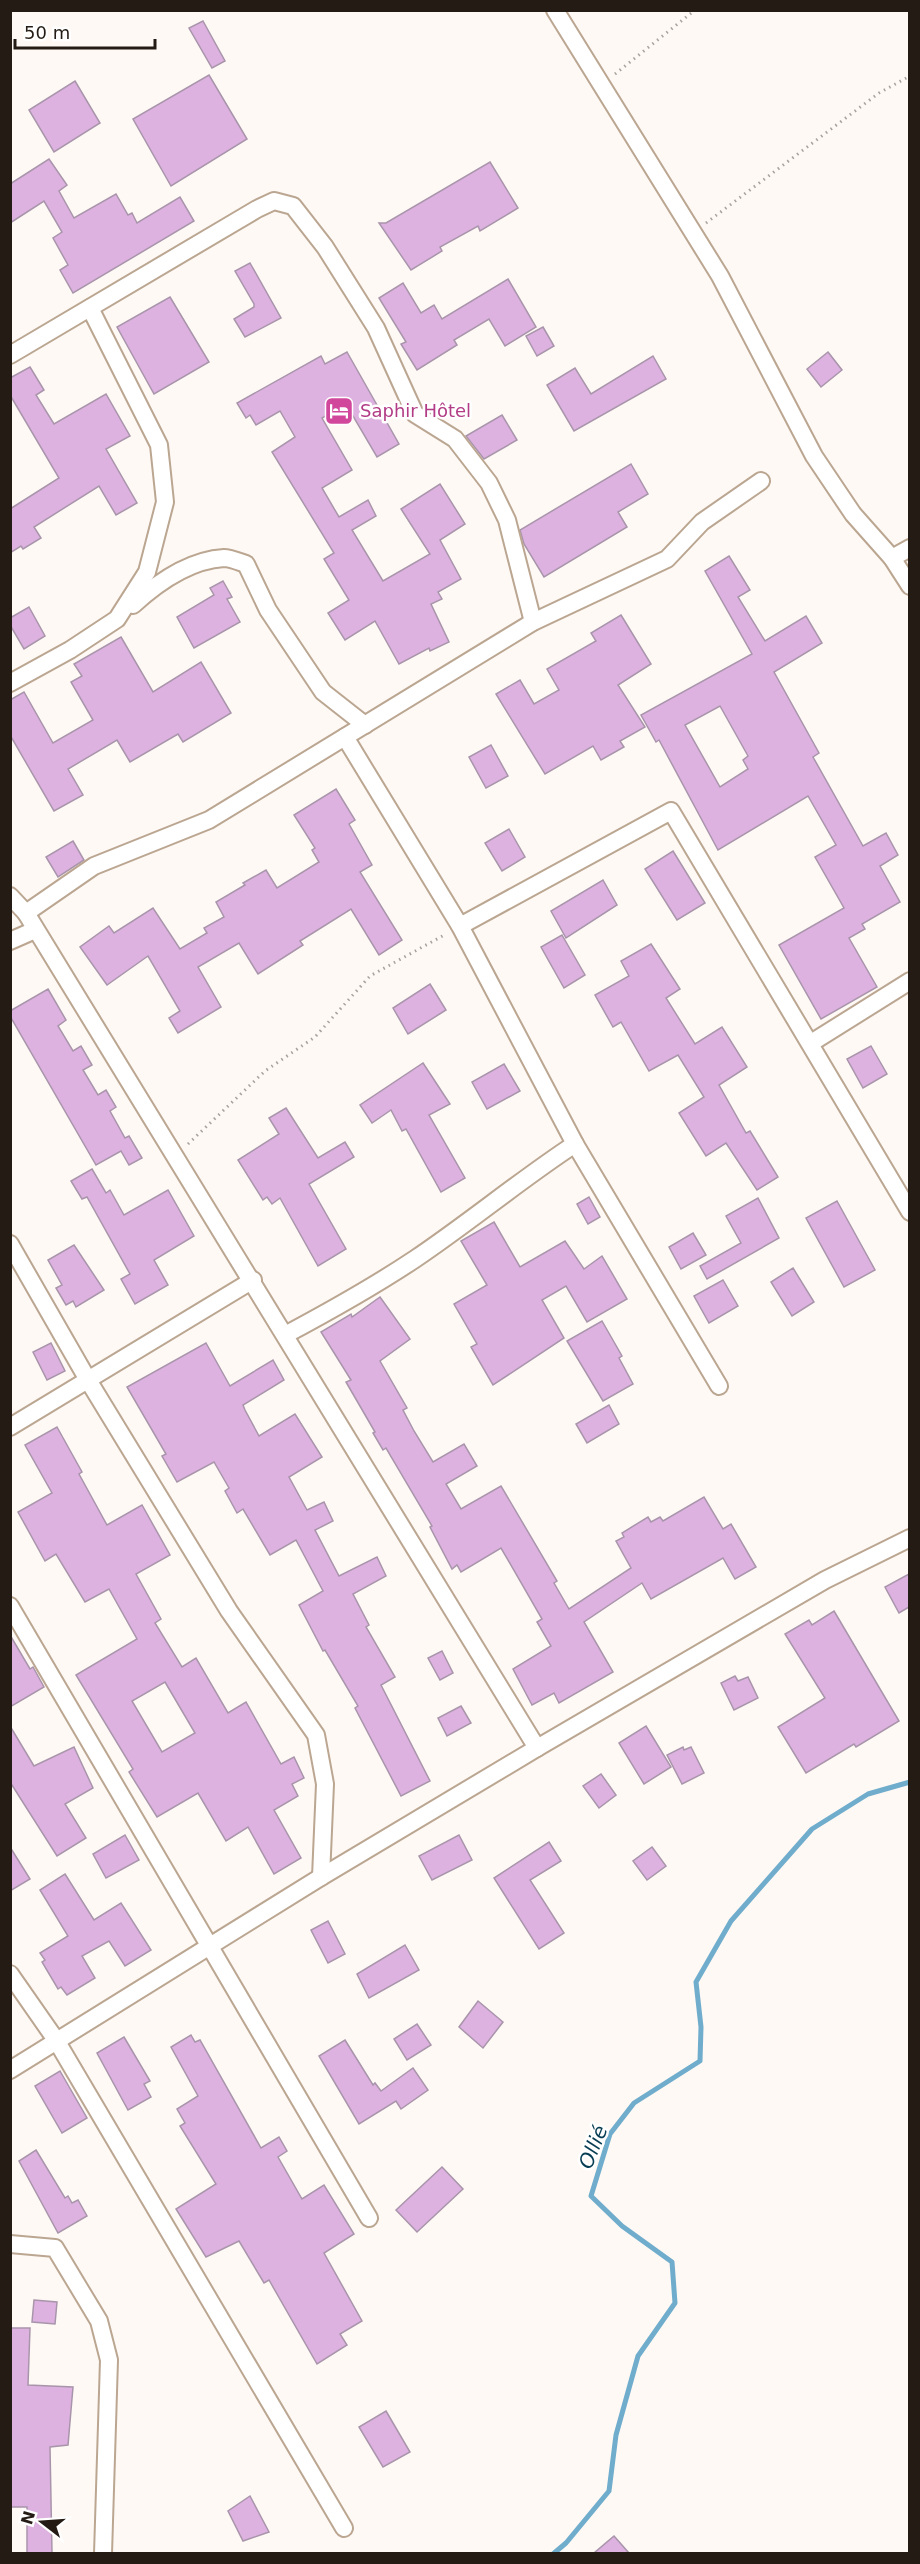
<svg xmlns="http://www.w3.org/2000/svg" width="920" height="2564" font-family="'DejaVu Sans',sans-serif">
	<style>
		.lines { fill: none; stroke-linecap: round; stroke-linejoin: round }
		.stream { stroke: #70adcc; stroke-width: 5 }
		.building { fill: #ddb2e0; stroke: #a995ab; stroke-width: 1.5; fill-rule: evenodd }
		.street-casing { stroke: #bba691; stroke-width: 20 }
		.path { stroke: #a8a29c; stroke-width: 3; stroke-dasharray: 1.5 4.5; stroke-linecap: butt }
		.street { stroke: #fff; stroke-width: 16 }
		.labels { text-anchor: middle; stroke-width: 5; stroke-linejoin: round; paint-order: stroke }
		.hotel-label { font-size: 18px; fill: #b23c85; stroke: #fff; text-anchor: start }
		.water-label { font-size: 20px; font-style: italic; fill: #073d53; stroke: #fff }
	</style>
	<rect width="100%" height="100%" fill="#fef9f5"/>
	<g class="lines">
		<polyline class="stream" points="553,2554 566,2543 609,2491 616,2435 638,2356 675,2303 672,2262 622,2226 591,2196 610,2134 634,2103 700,2061 701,2027 696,1982 731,1921 812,1829 868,1794 910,1782"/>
	</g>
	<g class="building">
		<polygon points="203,21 225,61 212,68 189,28"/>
		<polygon points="209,75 247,139 171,186 133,119"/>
		<polygon points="75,81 100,123 54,152 29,110"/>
		<polygon points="49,159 67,185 59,191 74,218 116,194 128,215 132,213 137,223 180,197 194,221 73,293 60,270 68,265 53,238 62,232 44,201 10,223 10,184"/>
		<polygon points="490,162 518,208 480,231 478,226 440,247 442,251 411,270 379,223 386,223"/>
		<polygon points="250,263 281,318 245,337 234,319 254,307 254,304 235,271"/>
		<polygon points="508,279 536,327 505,346 489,319 454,340 457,345 417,370 401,344 406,342 379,298 403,283 421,313 434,305 442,319"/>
		<polygon points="170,297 209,362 154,394 117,327"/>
		<polygon points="543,327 554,346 537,356 526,336"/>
		<polygon points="347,352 399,444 377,457 346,404 322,418 352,470 322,488 339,517 368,500 376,516 352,530 383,581 430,554 401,509 440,484 465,524 440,540 461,579 438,592 442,599 431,604 449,642 430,651 429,648 399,664 375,621 345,640 328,613 349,600 324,559 334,553 272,452 295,437 280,411 256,425 250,415 246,418 237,403 321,356 325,364"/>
		<polygon points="828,352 842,370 821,387 807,369"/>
		<polygon points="653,356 666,379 574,431 547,385 575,368 591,394"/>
		<polygon points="30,367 44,390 36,395 54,424 106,394 130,436 106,449 137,503 116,515 99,486 34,527 41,538 23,549 21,546 10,553 10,509 59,478 10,395 10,378"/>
		<polygon points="502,415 517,440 484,459 466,436"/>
		<polygon points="631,464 648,494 618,512 627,527 544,577 524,544 520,530"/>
		<path d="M729 556 750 590 738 597 765 641 806 616 822 643 774 672 819 753 813 757 863 846 886 833 898 855 880 866 900 902 862 924 865 929 849 938 877 987 821 1019 779 945 844 908 815 857 836 845 808 796 718 850 659 740 656 742 641 715 752 654 705 571ZM720 706 748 756 743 760 748 769 720 787 685 725Z"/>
		<polygon points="223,581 232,597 227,599 240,622 194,648 177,617 214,595 210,588"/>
		<polygon points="29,607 45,636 24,649 10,625 10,618"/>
		<polygon points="621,615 651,664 618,685 645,727 620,741 624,747 601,760 593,746 545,774 496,694 520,680 534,704 559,690 547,669 596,641 591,633"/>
		<polygon points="121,637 153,692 201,662 231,713 183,742 178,734 130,762 117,740 68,769 83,795 54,811 10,735 10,700 24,692 53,743 93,720 71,682 82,676 74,664"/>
		<polygon points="491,745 508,776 486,788 469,757"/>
		<polygon points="336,789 355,820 349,824 372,865 360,872 402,940 379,955 351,909 300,941 303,945 258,974 239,943 198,967 221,1007 178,1033 169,1018 180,1011 148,956 107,985 80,947 109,926 114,933 153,908 180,949 207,933 204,928 224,917 216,902 245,885 243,883 266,870 277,888 319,862 312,850 315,848 294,815"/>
		<polygon points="509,829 525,857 502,871 485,843"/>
		<polygon points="73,841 84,860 58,877 46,857"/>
		<polygon points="673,851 705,903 677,920 645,869"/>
		<polygon points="603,880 617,905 566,938 551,911"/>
		<polygon points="562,935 585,975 564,988 541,947"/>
		<polygon points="651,944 680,989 666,998 695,1044 722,1027 747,1067 719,1085 746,1133 750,1131 778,1177 757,1190 726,1143 706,1156 679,1113 704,1097 678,1055 649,1071 621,1022 613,1027 595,995 629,976 621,961"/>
		<polygon points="430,984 446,1010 408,1034 393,1008"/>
		<polygon points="48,989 66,1020 58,1026 73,1051 81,1046 92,1065 83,1070 98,1095 106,1090 116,1107 110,1111 125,1138 129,1136 142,1158 129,1165 121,1151 96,1165 10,1016 10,1011"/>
		<polygon points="871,1046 887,1074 863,1088 847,1059"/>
		<polygon points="423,1063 450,1104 429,1115 465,1178 441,1192 406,1129 402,1131 391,1110 372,1123 360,1105"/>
		<polygon points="504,1064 520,1091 487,1109 472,1082"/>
		<polygon points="286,1108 318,1158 345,1142 354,1157 309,1184 346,1249 318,1266 280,1198 272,1204 267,1197 263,1200 238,1160 279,1134 269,1118"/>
		<polygon points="92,1169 106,1193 110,1190 124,1215 168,1190 194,1236 154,1260 168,1285 135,1304 121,1279 130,1274 87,1197 82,1199 71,1181"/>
		<polygon points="589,1197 600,1217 588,1224 577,1204"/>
		<polygon points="758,1198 779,1238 707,1279 700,1266 741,1243 726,1216"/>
		<polygon points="837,1201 875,1270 844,1287 806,1218"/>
		<polygon points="494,1222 520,1267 565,1241 584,1269 602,1256 627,1299 587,1322 566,1286 542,1300 564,1338 493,1385 471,1347 477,1344 454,1304 487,1285 461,1241"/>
		<polygon points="693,1233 706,1255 681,1269 669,1247"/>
		<polygon points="74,1245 104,1290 76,1307 73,1301 66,1305 56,1288 62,1285 48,1260"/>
		<polygon points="793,1268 814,1302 792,1316 771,1282"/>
		<polygon points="723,1280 738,1306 709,1323 694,1296"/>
		<polygon points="380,1297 410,1339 380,1361 407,1408 403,1410 414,1431 433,1462 464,1444 477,1466 446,1484 461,1509 501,1486 557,1581 554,1583 569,1609 631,1568 616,1541 624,1537 622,1533 648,1517 651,1522 660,1517 663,1521 704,1497 723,1529 731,1524 756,1567 735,1579 723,1558 651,1599 642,1583 584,1622 613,1672 559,1703 554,1693 532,1705 513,1669 551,1646 537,1622 542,1619 501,1548 461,1572 457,1565 452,1569 430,1527 432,1526 386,1448 383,1450 373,1433 375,1432 346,1382 351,1380 321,1332 351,1314 352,1317"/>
		<polygon points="602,1321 622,1356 619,1358 633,1384 603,1401 567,1341"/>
		<polygon points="51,1343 65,1371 47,1380 33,1352"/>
		<polygon points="206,1343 230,1386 273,1360 284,1380 243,1405 245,1410 259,1436 295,1414 322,1457 289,1477 307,1510 324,1502 333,1521 315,1530 339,1576 377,1557 386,1576 353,1594 369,1625 366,1627 395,1677 381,1685 430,1781 401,1796 355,1708 358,1706 325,1650 323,1651 299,1605 323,1591 296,1540 270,1555 243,1509 237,1513 225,1491 229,1488 214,1462 177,1482 162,1456 166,1454 127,1387"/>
		<polygon points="609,1405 619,1424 587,1443 576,1424"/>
		<path d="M57 1427 82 1472 79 1474 107 1525 142 1505 170 1555 136 1574 161 1619 155 1623 182 1667 196 1658 228 1713 246 1702 281 1764 294 1757 304 1778 292 1784 298 1796 274 1810 301 1858 274 1874 248 1827 226 1841 198 1793 157 1817 129 1772 133 1769 76 1675 137 1639 109 1589 85 1602 56 1554 45 1561 18 1512 52 1493 25 1445ZM165 1682 195 1733 162 1752 132 1701Z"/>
		<polygon points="909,1574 909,1607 899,1613 885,1587"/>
		<polygon points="834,1611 899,1721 856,1747 854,1744 806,1773 778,1727 825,1698 785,1634 809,1620 812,1625"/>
		<polygon points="10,1635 30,1669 33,1667 44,1687 10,1707"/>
		<polygon points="442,1651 453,1673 440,1680 428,1658"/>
		<polygon points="735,1676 738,1681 748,1677 758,1698 734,1710 721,1683"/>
		<polygon points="461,1706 471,1723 447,1736 438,1718"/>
		<polygon points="10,1726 34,1766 74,1747 93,1788 65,1804 86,1838 57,1856 10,1782"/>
		<polygon points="646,1726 671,1767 644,1784 619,1743"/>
		<polygon points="683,1747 684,1750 691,1747 704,1773 682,1784 667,1755"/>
		<polygon points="601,1774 616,1795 599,1808 583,1786"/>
		<polygon points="125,1835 139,1860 106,1878 93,1854"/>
		<polygon points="459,1835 472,1860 432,1880 419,1856"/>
		<polygon points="549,1842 561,1861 530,1880 564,1933 539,1949 494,1878"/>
		<polygon points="10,1847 30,1879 10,1891"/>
		<polygon points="652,1847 666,1866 647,1880 633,1861"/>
		<polygon points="65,1874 94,1920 121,1903 151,1950 125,1966 109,1941 82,1956 95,1978 67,1995 61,1987 58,1989 42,1962 45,1960 40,1953 68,1936 40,1890"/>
		<polygon points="328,1921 345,1954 328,1963 311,1930"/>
		<polygon points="405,1945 419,1970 369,1998 357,1974"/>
		<polygon points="478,2001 503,2022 483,2048 459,2027"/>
		<polygon points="417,2024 431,2045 407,2060 394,2039"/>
		<polygon points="191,2035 195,2042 200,2040 261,2148 279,2137 287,2151 278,2157 302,2199 324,2185 354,2234 324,2253 362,2321 340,2334 347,2345 317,2364 269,2280 264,2283 239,2241 206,2257 176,2209 216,2184 180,2126 185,2123 177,2109 198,2096 171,2047"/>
		<polygon points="124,2037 150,2081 144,2084 151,2097 128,2110 97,2053"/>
		<polygon points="345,2040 373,2085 375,2083 381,2091 413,2068 428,2090 401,2109 396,2101 359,2124 319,2056"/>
		<polygon points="60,2071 87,2118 62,2133 35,2086"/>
		<polygon points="36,2150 65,2198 68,2196 72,2203 78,2200 87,2216 58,2233 19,2161"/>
		<polygon points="442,2167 463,2189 417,2232 396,2210"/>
		<polygon points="34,2300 57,2302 55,2324 32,2322"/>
		<polygon points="10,2328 30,2328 28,2385 73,2387 68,2445 50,2447 52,2553 27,2553 27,2507 10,2507"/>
		<polygon points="386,2411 410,2452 383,2467 359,2427"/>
		<polygon points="250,2496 269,2532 243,2541 228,2511"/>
		<polygon points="614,2536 629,2553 594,2553"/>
	</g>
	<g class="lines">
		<g class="street-casing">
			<g id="street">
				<polyline points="555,10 720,276 814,456 853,514 892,558 910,586"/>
				<polyline points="10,355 257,209 274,201 293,206 325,247 376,328 415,414 455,439 489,483 507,520 533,622"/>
				<polyline points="892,558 910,548"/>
				<path d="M133 605C157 583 190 560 224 558 230 558 240 562 246 564L268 610 323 692 365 725"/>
				<polyline points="10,683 70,650 117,619 147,572 165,502 159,445 90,308"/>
				<polyline points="345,737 460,926 575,1144 719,1386"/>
				<polyline points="10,896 26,913 94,866 209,820 533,622 667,559 702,522 761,481"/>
				<polyline points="26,913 537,1748"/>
				<polyline points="460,926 671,811 910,1212"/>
				<polyline points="10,941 35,930"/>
				<polyline points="811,1043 910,981"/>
				<polyline points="10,1244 88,1380 229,1611 316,1735 325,1784 321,1877"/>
				<path d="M285 1335C330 1311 373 1287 415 1259 470 1222 520 1180 575 1144"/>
				<polyline points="10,1427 253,1280"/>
				<polyline points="10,1606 369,2218"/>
				<polyline points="10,1974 56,2040 344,2528"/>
				<polyline points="10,2070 321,1877 537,1748 825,1580 910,1538"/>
				<polyline points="10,2244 55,2248 99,2321 109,2360 103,2554"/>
			</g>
		</g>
		<g class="path">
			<polyline points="615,74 695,10"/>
			<polyline points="706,223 879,93 910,76"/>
			<polyline points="188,1144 265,1071 315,1037 370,976 446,934"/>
		</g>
		<use href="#street" class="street"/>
	</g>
	<defs>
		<g id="hotel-square" transform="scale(1.5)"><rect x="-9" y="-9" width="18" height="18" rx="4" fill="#d1479c" stroke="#fff"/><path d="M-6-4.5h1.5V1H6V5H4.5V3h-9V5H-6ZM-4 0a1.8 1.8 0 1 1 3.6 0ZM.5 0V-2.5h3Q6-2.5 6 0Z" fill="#fff"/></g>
	</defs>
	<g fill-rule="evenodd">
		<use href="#hotel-square" x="339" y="411"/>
	</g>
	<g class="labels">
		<g class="hotel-label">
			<text x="360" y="417">Saphir Hôtel</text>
		</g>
		<g class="water-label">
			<text transform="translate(593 2147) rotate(-68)" y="7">Ollié</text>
		</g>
	</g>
	<rect width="920" height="2564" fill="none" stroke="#241c14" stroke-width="24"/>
	<g transform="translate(42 2522) rotate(287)" stroke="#ffffff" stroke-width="4.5" paint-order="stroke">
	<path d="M0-4.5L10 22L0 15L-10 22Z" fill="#241c14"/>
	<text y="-9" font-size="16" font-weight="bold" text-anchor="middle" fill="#241c14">N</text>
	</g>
	<path d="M15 39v9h140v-9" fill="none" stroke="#241c14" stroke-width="3"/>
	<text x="24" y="39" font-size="18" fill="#241c14" stroke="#ffffff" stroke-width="4.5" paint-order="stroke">50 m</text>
</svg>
